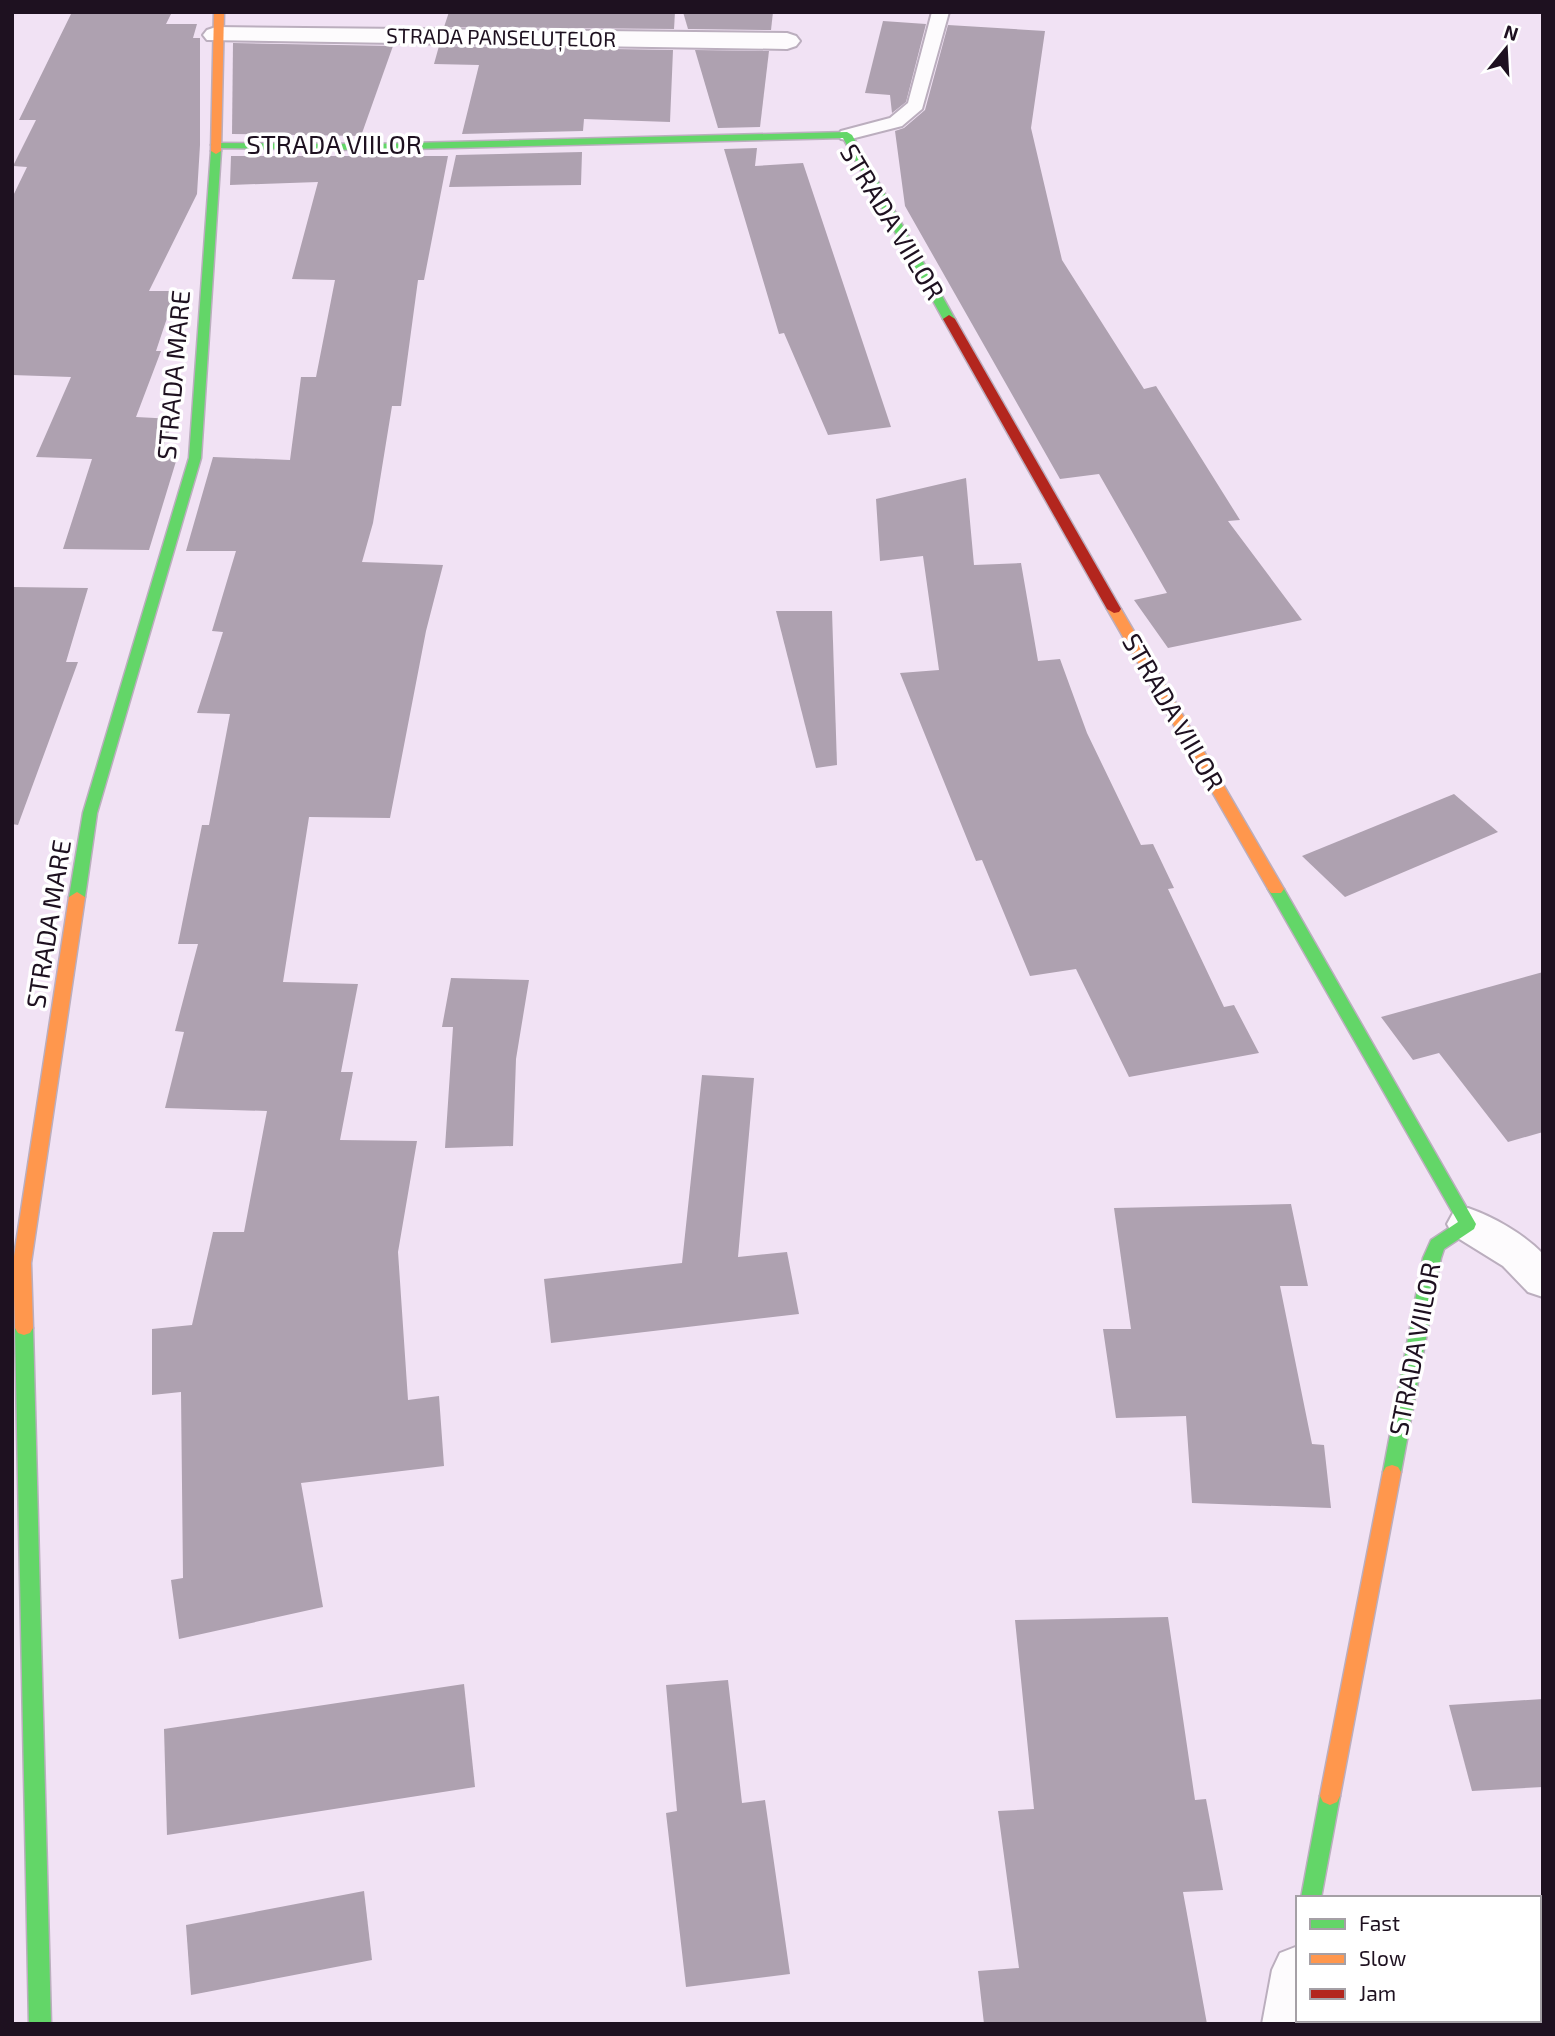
<svg xmlns="http://www.w3.org/2000/svg" width="1555" height="2036" font-family="'Exo 2',sans-serif">
	<style>
		.building { fill: #aea1b0 }
		.lines { fill: none; stroke-linecap: round; stroke-linejoin: round }
		.lane-casing { stroke: #bbaebe; stroke-width: 4 }
		.street-casing { stroke: #bbaebe; stroke-width: 4 }
		.fast-casing { stroke: #bbaebe; stroke-width: 3 }
		.slow-casing { stroke: #bbaebe; stroke-width: 3 }
		.jam-casing { stroke: #bbaebe; stroke-width: 3 }
		.lane { fill: #fdfbfd; fill-rule: evenodd }
		.street { fill: #fdfbfd; fill-rule: evenodd }
		.fast { fill: #63d668; fill-rule: evenodd }
		.slow { fill: #ff974d; fill-rule: evenodd }
		.jam { fill: #b3261e; fill-rule: evenodd }
		.labels { text-anchor: middle; stroke-width: 7; stroke-linejoin: round; paint-order: stroke }
		.far-street-label { font-size: 21px; fill: #1e1120; stroke: #fff }
		.street-label { font-size: 26px; fill: #1e1120; stroke: #fff }
	</style>
	<rect width="100%" height="100%" fill="#f1e2f4"/>
	<g class="building">
		<polygon points="72,12 172,12 166,24 197,24 193,38 200,38 200,145 197,194 149,291 176,291 156,351 161,351 136,417 174,419 160,455 177,458 149,550 63,549 92,459 36,457 71,377 12,375 12,198 27,167 13,166 36,120 19,120"/>
		<polygon points="449,12 675,12 674,29 444,27"/>
		<polygon points="683,12 773,12 771,30 688,29"/>
		<polygon points="883,21 926,24 906,102 892,113 890,95 865,93"/>
		<polygon points="948,25 1045,31 1031,128 1062,260 1144,389 1156,386 1240,520 1228,521 1302,620 1168,648 1134,600 1167,593 1099,474 1060,479 905,206 895,131 904,128 925,110"/>
		<polygon points="233,43 393,46 361,136 232,134"/>
		<polygon points="439,46 673,50 670,122 584,119 583,131 462,134 479,65 434,64"/>
		<polygon points="695,50 769,51 760,127 718,128"/>
		<polygon points="757,148 755,166 803,163 891,427 828,435 784,333 779,334 724,149"/>
		<polygon points="582,152 581,185 449,187 456,155"/>
		<polygon points="231,156 448,156 424,280 418,280 401,406 392,406 373,523 362,562 443,565 426,631 390,818 309,817 283,982 358,984 341,1072 353,1072 340,1140 417,1141 398,1252 408,1400 439,1396 444,1466 301,1483 323,1607 179,1639 171,1580 183,1578 181,1392 152,1395 152,1329 192,1325 213,1232 244,1232 267,1111 165,1108 184,1032 175,1031 198,944 178,944 202,825 209,825 230,714 197,713 223,632 212,631 236,551 186,551 213,457 290,460 301,377 316,377 335,280 292,279 318,182 230,185"/>
		<polygon points="966,478 974,565 1021,563 1038,661 1060,659 1087,733 1141,845 1153,844 1174,888 1168,889 1224,1007 1234,1005 1259,1053 1129,1077 1076,969 1030,976 982,860 976,861 900,673 939,670 923,556 880,561 876,499"/>
		<polygon points="12,587 88,588 66,662 78,662 18,825 12,824"/>
		<polygon points="776,611 832,611 837,765 816,768"/>
		<polygon points="1454,794 1498,832 1345,897 1302,856"/>
		<polygon points="1543,972 1543,1132 1508,1142 1439,1053 1413,1060 1381,1017"/>
		<polygon points="451,978 529,980 516,1059 513,1146 445,1148 453,1027 442,1027"/>
		<polygon points="702,1075 754,1078 738,1257 787,1252 799,1314 551,1343 544,1279 682,1263"/>
		<polygon points="1291,1204 1308,1286 1280,1286 1312,1444 1324,1445 1331,1508 1192,1503 1186,1416 1116,1418 1103,1329 1131,1329 1114,1208"/>
		<polygon points="1168,1617 1195,1800 1206,1799 1223,1890 1183,1892 1207,2024 984,2024 978,1971 1019,1968 998,1811 1034,1809 1015,1620"/>
		<polygon points="728,1680 742,1803 765,1800 790,1974 686,1987 666,1813 677,1811 666,1685"/>
		<polygon points="464,1684 475,1787 167,1835 164,1729"/>
		<polygon points="1543,1699 1543,1787 1472,1791 1449,1705"/>
		<polygon points="364,1891 372,1960 191,1995 186,1925"/>
	</g>
	<g class="lines">
		<g class="lane-casing">
			<polygon id="lane" points="932,12 949,12 922,109 902,126 847,140 841,139 838,135 841,131 890,118 908,103"/>
		</g>
		<g class="street-casing">
			<g id="street">
				<polygon points="216,27 787,33 796,36 800,41 796,46 787,49 207,40 203,35 207,30"/>
				<path d="M1468 1208C1494 1217 1524 1234 1543 1254V1297L1528 1292 1503 1266 1453 1235 1447 1224 1453 1213Z"/>
				<polygon points="1298,1946 1298,2020 1315,2020 1314,2024 1262,2024 1272,1970 1280,1953"/>
			</g>
		</g>
		<g class="fast-casing">
			<g id="fast">
				<polygon points="847,132 852,135 955,319 953,322 949,323 943,319 843,138 371,150 218,148 221,151 201,458 97,813 85,897 77,902 72,901 69,897 83,813 189,458 211,151 215,148 211,145 212,143 371,144"/>
				<polygon points="1276,884 1284,889 1476,1224 1474,1229 1444,1249 1441,1258 1401,1472 1398,1477 1392,1479 1386,1477 1383,1472 1423,1258 1431,1240 1458,1222 1268,889"/>
				<polygon points="24,1321 30,1323 33,1328 51,2024 29,2024 15,1328 18,1323"/>
				<polygon points="1330,1787 1337,1790 1340,1796 1321,1898 1301,1898 1320,1796 1323,1790"/>
			</g>
		</g>
		<g class="slow-casing">
			<g id="slow">
				<polygon points="214,12 224,12 221,151 216,154 211,151"/>
				<polygon points="1114,605 1121,609 1284,889 1281,893 1271,893 1268,889 1107,609"/>
				<polygon points="77,892 85,897 31,1263 33,1328 30,1333 24,1335 18,1333 15,1328 13,1263 69,897"/>
				<polygon points="1392,1465 1398,1467 1401,1472 1340,1796 1337,1802 1330,1805 1323,1802 1320,1796 1383,1472 1386,1467"/>
			</g>
		</g>
		<g class="jam-casing">
			<polygon id="jam" points="949,315 955,319 1121,609 1119,612 1114,613 1107,609 943,319"/>
		</g>
		<use href="#lane" class="lane"/>
		<use href="#street" class="street"/>
		<use href="#fast" class="fast"/>
		<use href="#slow" class="slow"/>
		<use href="#jam" class="jam"/>
	</g>
	<g class="labels">
		<g class="far-street-label">
			<text transform="translate(501 38) rotate(1)" y="7">STRADA PANSELUȚELOR</text>
		</g>
		<g class="street-label">
			<text x="334" y="154">STRADA VIILOR</text>
			<text transform="translate(892 222) rotate(59)" y="9">STRADA VIILOR</text>
			<text transform="translate(174 375) rotate(-85)" y="9">STRADA MARE</text>
			<text transform="translate(1173 712) rotate(60)" y="9">STRADA VIILOR</text>
			<text transform="translate(49 924) rotate(-81)" y="9">STRADA MARE</text>
			<text transform="translate(1415 1349) rotate(-79)" y="9">STRADA VIILOR</text>
		</g>
	</g>
	<rect width="1555" height="2036" fill="none" stroke="#1e1120" stroke-width="28"/>
	<rect x="1296" y="1896" width="245" height="126" fill="#ffffff" stroke="#a5a0a6" stroke-width="2"/>
	<rect x="1310" y="1919" width="35" height="10" fill="#63d668" stroke="#a5a0a6" stroke-width="2"/>
	<text x="1359" y="1931" font-size="21" fill="#1e1120">Fast</text>
	<rect x="1310" y="1954" width="35" height="10" fill="#ff974d" stroke="#a5a0a6" stroke-width="2"/>
	<text x="1359" y="1966" font-size="21" fill="#1e1120">Slow</text>
	<rect x="1310" y="1989" width="35" height="10" fill="#b3261e" stroke="#a5a0a6" stroke-width="2"/>
	<text x="1359" y="2001" font-size="21" fill="#1e1120">Jam</text>
	<g transform="translate(1506 49) rotate(18)" stroke="#ffffff" stroke-width="5" paint-order="stroke">
	<path d="M0-5L12 26L0 18L-12 26Z" fill="#1e1120"/>
	<text y="-10" font-size="19" font-weight="bold" text-anchor="middle" fill="#1e1120">N</text>
	</g>
</svg>
